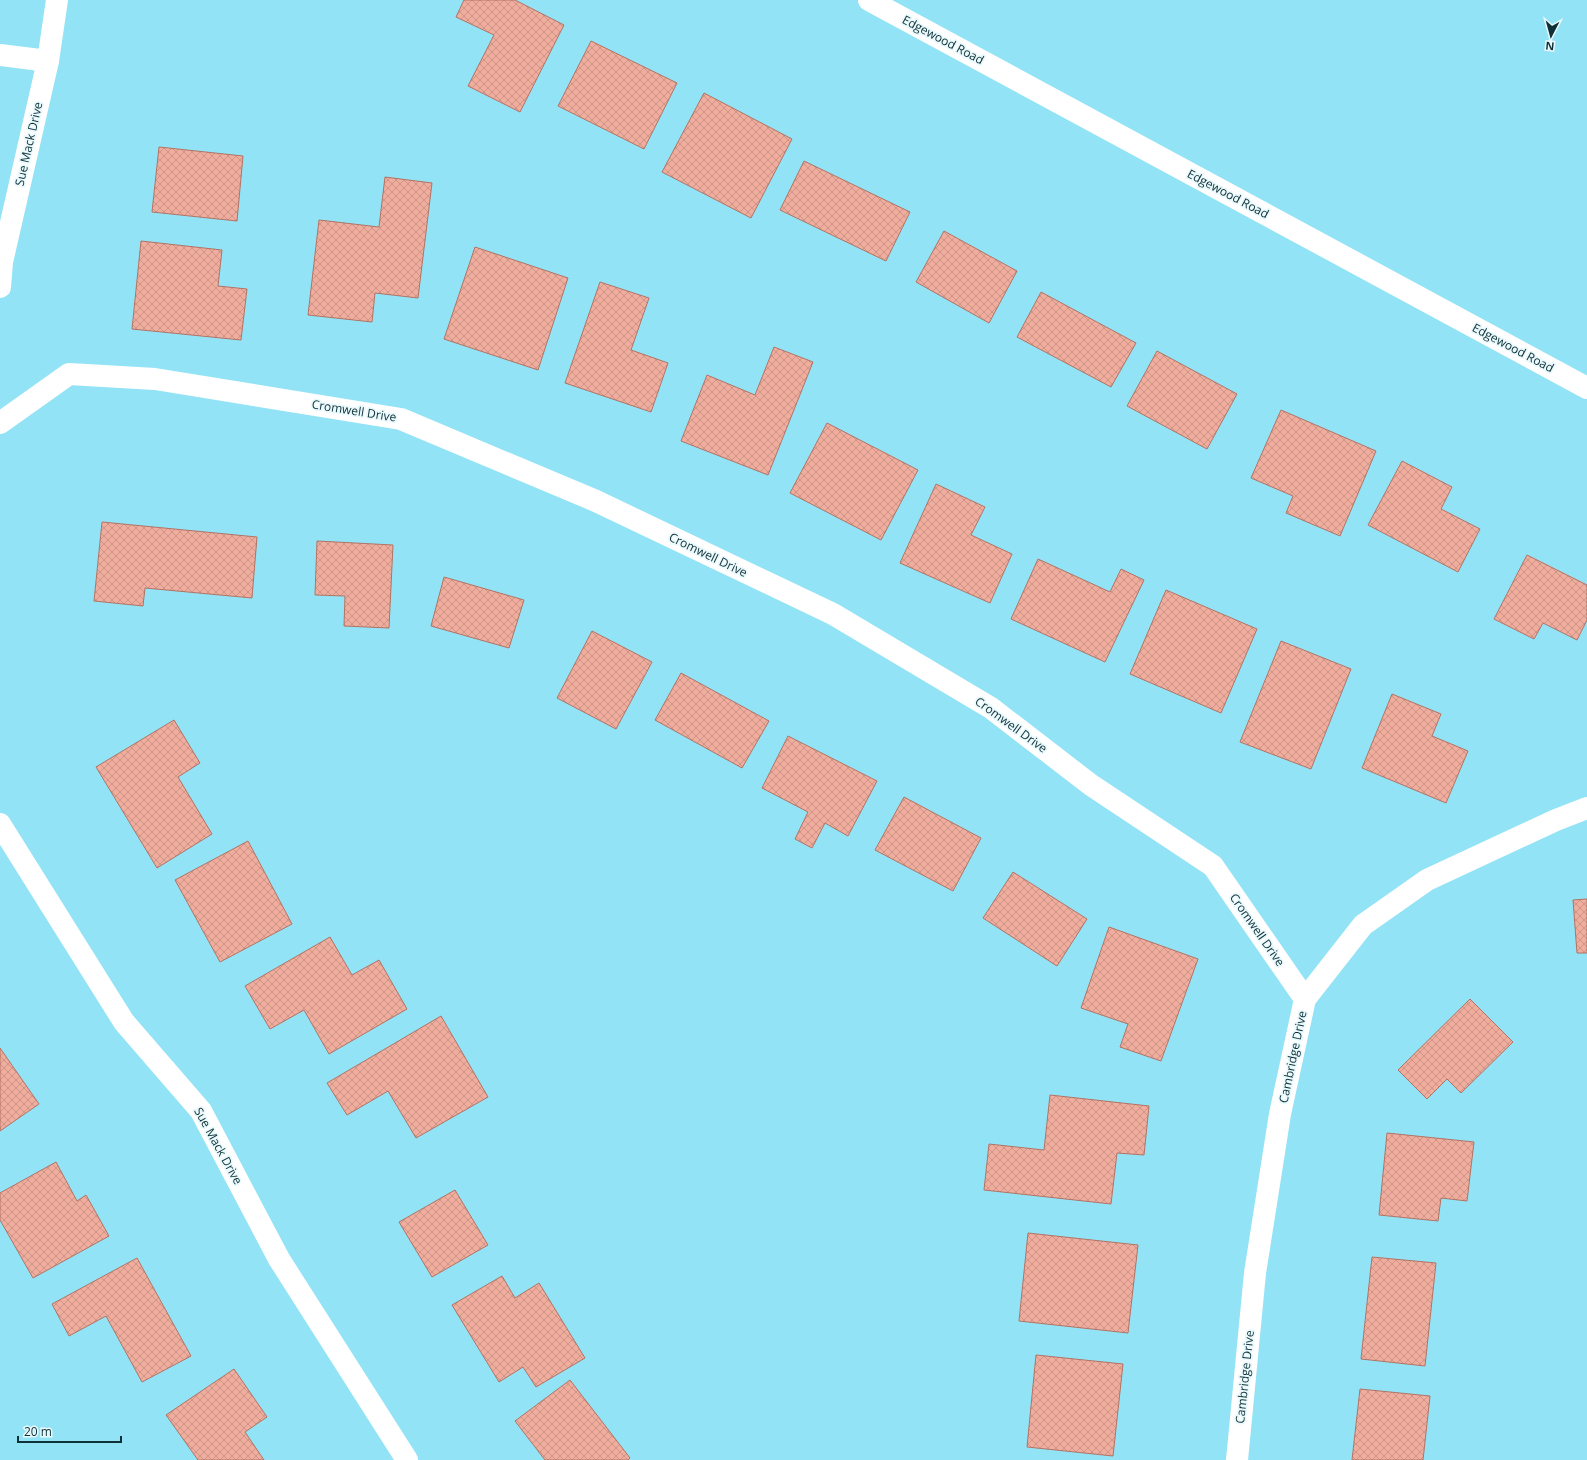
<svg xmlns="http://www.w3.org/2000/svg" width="1587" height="1460" font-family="'Open Sans',sans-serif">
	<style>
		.building { fill: url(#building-cross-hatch); stroke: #b17364 }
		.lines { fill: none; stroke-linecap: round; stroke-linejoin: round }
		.street { stroke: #fff; stroke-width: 22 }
		.secondary { stroke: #fff; stroke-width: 22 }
		.labels { text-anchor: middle; stroke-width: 3.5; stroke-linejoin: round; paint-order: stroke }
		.street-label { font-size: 12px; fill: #0e3138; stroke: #eaf9fc }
	</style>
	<defs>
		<pattern id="building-cross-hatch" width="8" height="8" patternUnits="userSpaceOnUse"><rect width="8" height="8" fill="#f0ad9d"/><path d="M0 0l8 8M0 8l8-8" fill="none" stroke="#cd9588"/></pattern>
	</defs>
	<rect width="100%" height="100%" fill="#93e3f6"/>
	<g class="building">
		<polygon points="464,0 515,0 564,25 520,112 468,86 494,35 456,17"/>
		<polygon points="591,41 677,83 644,149 558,106"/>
		<polygon points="704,93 792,139 751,218 662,172"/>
		<polygon points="159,147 243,156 237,221 152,212"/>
		<polygon points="804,161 910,212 886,261 780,210"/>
		<polygon points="385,177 432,183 418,298 375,293 372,322 308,315 319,220 379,227"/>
		<polygon points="944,231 1017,271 989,323 916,282"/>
		<polygon points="141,241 222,250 218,286 247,289 241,340 132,329"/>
		<polygon points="475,247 568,278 538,370 444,339"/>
		<polygon points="600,282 649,298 631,350 668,363 651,412 565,383"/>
		<polygon points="1041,292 1136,343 1111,387 1017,337"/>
		<polygon points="774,347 813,362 768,475 681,441 707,375 755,395"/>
		<polygon points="1157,351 1237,394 1207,449 1127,406"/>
		<polygon points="1281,410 1376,451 1340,536 1286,513 1293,496 1251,478"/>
		<polygon points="827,423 918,470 881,540 790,493"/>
		<polygon points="1402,461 1452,487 1441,509 1480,529 1458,572 1368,525"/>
		<polygon points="936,484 985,507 971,535 1012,554 990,603 900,563"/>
		<polygon points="102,522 257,537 252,598 145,588 143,606 94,601"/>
		<polygon points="317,541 393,545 389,628 344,626 345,596 315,595"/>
		<polygon points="1527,555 1587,585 1587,620 1577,640 1543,623 1534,639 1494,619"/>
		<polygon points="1038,559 1110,592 1121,569 1144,580 1105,662 1011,619"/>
		<polygon points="444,577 524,600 509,648 431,626"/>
		<polygon points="1166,590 1257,629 1221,713 1130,674"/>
		<polygon points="592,631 652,662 616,729 557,698"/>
		<polygon points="1281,641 1351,669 1311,769 1240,742"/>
		<polygon points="681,673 769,721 742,768 655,720"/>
		<polygon points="1392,694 1441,714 1432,736 1468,751 1446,803 1362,768"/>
		<polygon points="174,720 200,763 178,777 212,834 157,868 96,767"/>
		<polygon points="788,736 877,781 848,836 825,823 812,848 795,839 808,812 762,788"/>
		<polygon points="904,797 981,838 953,891 875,850"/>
		<polygon points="248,841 292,924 220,962 175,880"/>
		<polygon points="1013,872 1087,919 1057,966 983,918"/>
		<polygon points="1587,899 1587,953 1577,953 1573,900"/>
		<polygon points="1109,927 1198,959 1161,1061 1120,1047 1128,1024 1081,1008"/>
		<polygon points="330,937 352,975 379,960 407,1009 329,1054 304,1010 270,1029 245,986"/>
		<polygon points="1470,999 1513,1042 1461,1093 1447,1079 1427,1099 1398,1070"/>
		<polygon points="441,1016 488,1097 416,1138 388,1091 347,1115 327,1083"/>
		<polygon points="0,1048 39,1104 0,1131"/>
		<polygon points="1050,1095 1149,1106 1144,1155 1117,1153 1111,1204 984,1190 989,1144 1044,1150"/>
		<polygon points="1387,1133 1474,1142 1467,1201 1441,1198 1438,1221 1379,1215"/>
		<polygon points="56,1162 77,1201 86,1195 109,1236 33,1278 0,1220 0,1193"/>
		<polygon points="455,1190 488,1245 432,1277 399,1222"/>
		<polygon points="1028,1233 1138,1245 1128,1333 1019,1321"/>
		<polygon points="1372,1257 1436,1263 1425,1366 1361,1359"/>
		<polygon points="137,1258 191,1356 142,1382 106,1316 69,1336 52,1304"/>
		<polygon points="502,1276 515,1298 539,1283 585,1358 536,1387 523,1367 499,1382 452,1305"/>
		<polygon points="1036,1355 1123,1364 1113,1456 1027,1447"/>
		<polygon points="234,1369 267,1417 245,1432 264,1460 198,1460 166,1415"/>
		<polygon points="570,1380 630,1458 628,1460 545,1460 515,1421"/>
		<polygon points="1360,1389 1430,1396 1423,1460 1352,1460"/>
	</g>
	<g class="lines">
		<g class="street">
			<polyline points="0,55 48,61"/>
			<polyline points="0,287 2,262 48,61 57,0"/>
			<polyline points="0,423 69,374 155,379 401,419 596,501 833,614 991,708 1091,785 1213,866 1305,999"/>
			<polyline points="0,824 124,1022 201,1111 279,1259 407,1460"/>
			<polyline points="1237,1460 1255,1273 1280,1114 1305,999 1363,925 1427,880 1556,820 1587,808"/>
		</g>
		<polyline class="secondary" points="869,0 1587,388"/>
	</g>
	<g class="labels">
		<g class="street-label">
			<text transform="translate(943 40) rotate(28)" y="4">Edgewood Road</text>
			<text transform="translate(29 144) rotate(-77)" y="4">Sue Mack Drive</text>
			<text transform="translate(1228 194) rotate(28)" y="4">Edgewood Road</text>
			<text transform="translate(1513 348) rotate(28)" y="4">Edgewood Road</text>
			<text transform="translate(354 411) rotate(9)" y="4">Cromwell Drive</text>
			<text transform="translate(708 555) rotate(26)" y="4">Cromwell Drive</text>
			<text transform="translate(1011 725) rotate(36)" y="4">Cromwell Drive</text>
			<text transform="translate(1257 930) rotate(55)" y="4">Cromwell Drive</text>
			<text transform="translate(1293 1057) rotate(-78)" y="4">Cambridge Drive</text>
			<text transform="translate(218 1146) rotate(61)" y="4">Sue Mack Drive</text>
			<text transform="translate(1245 1377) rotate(-84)" y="4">Cambridge Drive</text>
		</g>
	</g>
	<g transform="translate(1551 36) rotate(186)" stroke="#eaf9fc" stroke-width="3" paint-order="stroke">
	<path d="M0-3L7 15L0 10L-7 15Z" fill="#0e3138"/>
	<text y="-6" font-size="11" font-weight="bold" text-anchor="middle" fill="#0e3138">N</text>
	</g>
	<path d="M18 1436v6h103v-6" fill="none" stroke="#0e3138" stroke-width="2"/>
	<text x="24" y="1436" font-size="12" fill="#0e3138" stroke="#eaf9fc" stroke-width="3" paint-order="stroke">20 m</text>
</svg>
